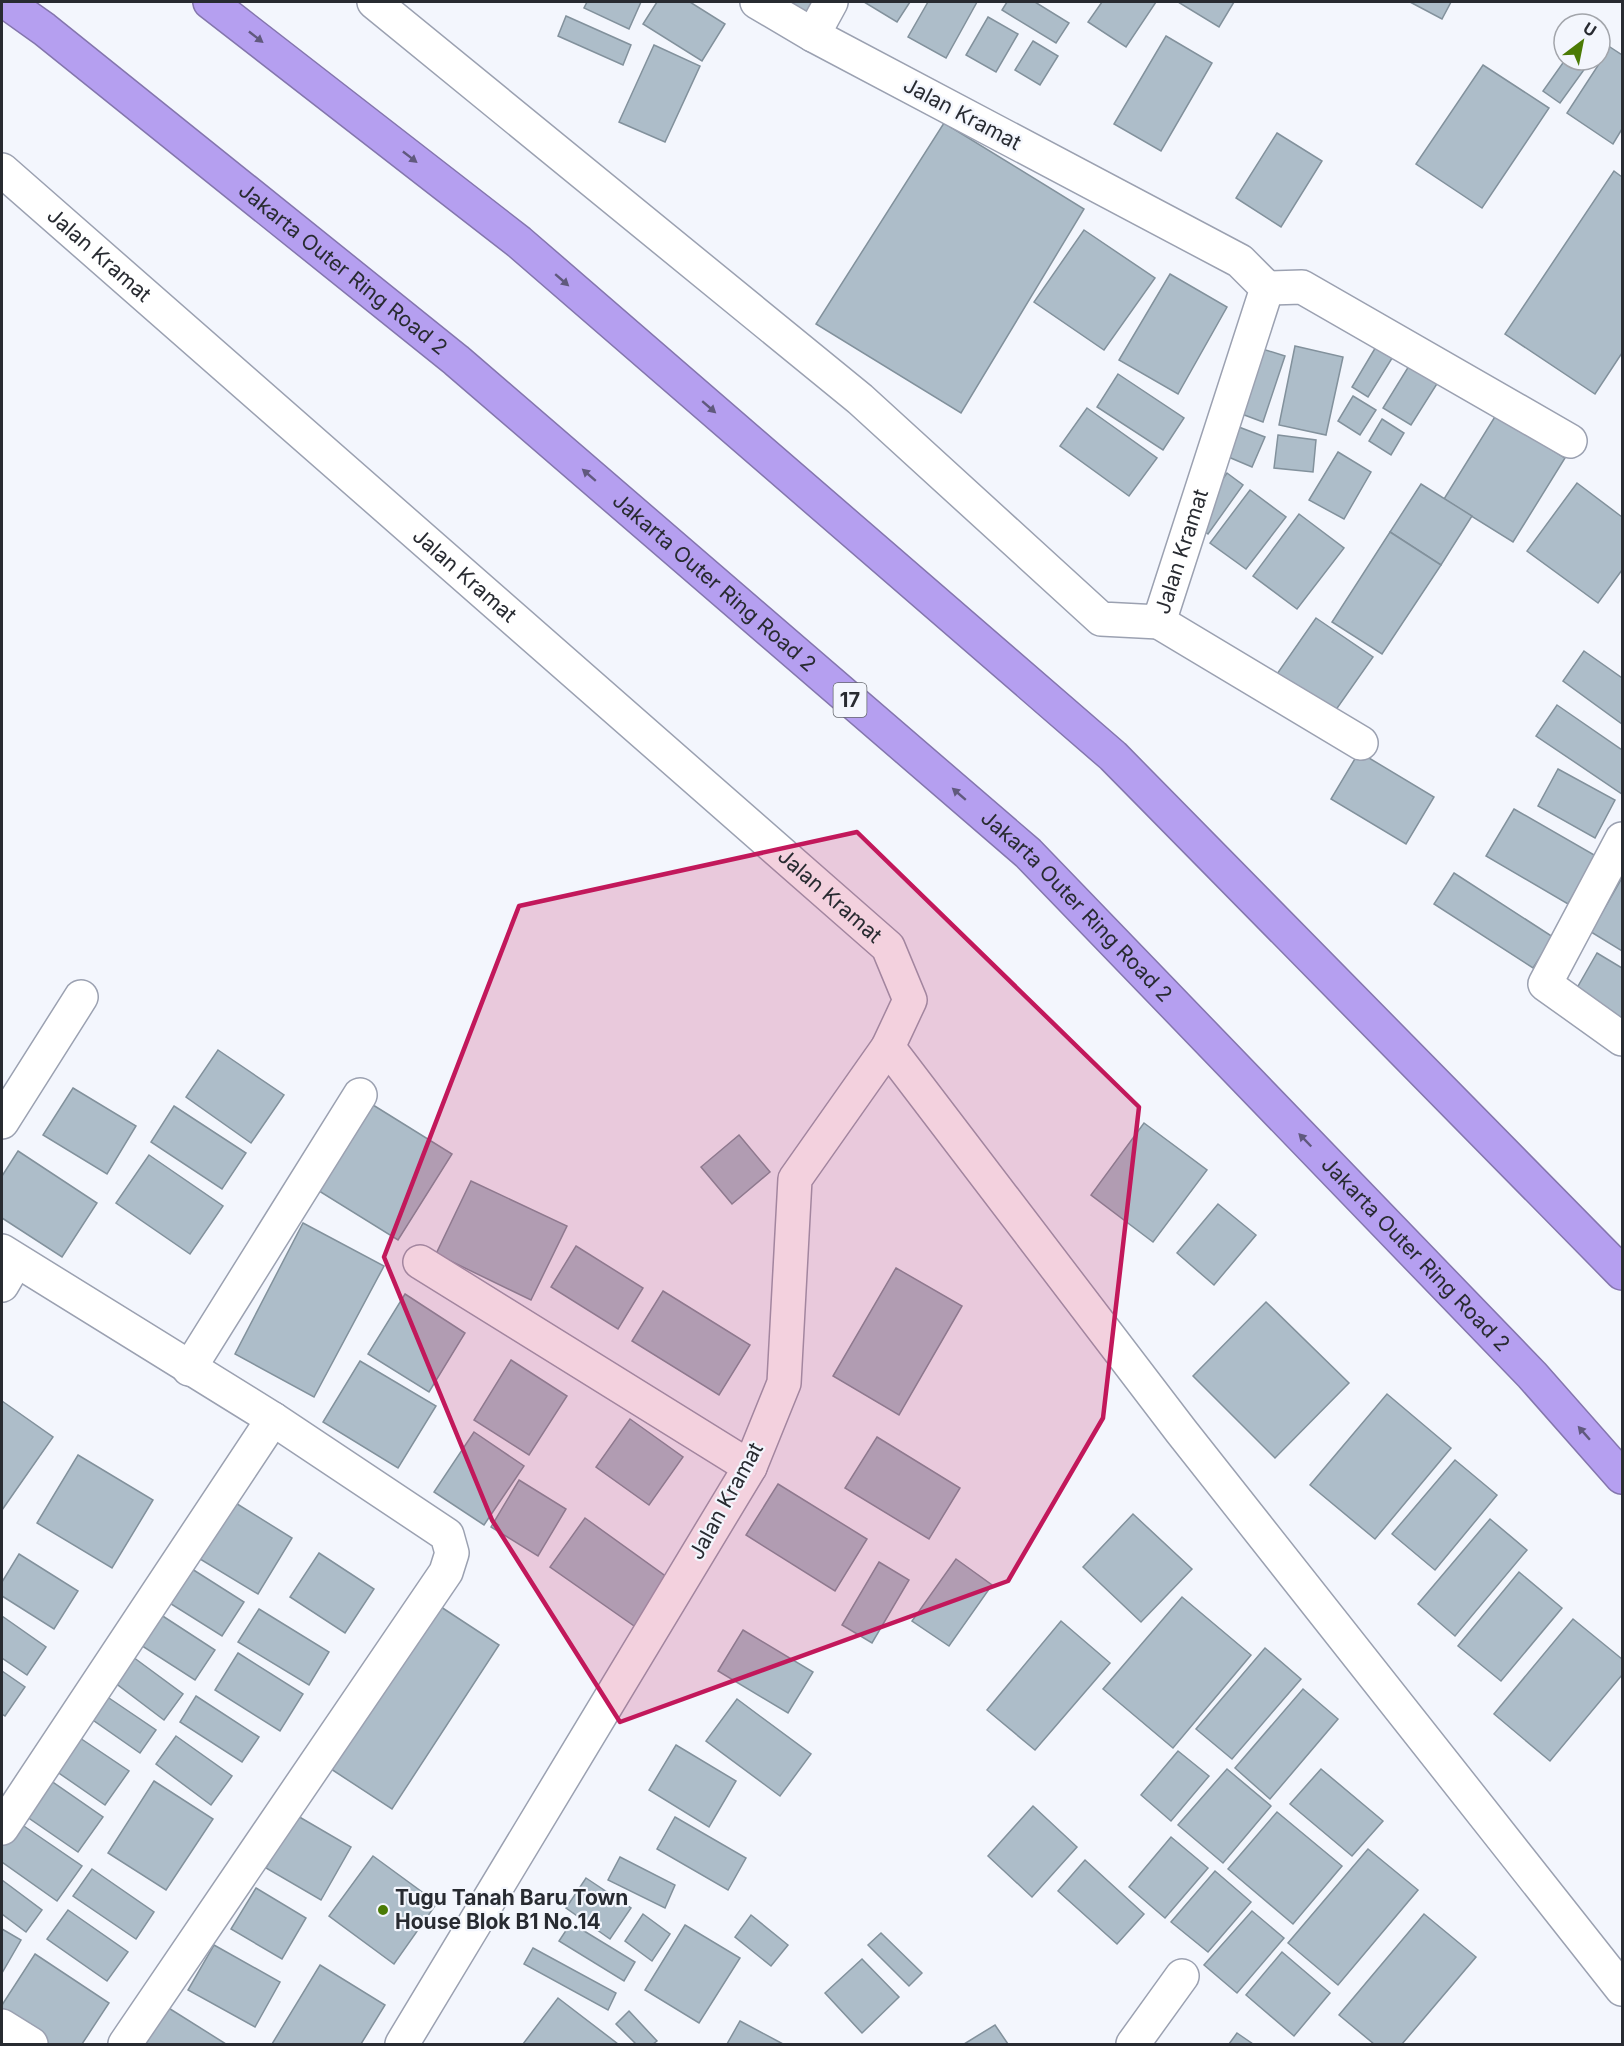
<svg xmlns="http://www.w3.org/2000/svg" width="1624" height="2046" font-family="Inter,sans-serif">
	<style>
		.building { fill: #adbdc9; stroke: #82919c; stroke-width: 1.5 }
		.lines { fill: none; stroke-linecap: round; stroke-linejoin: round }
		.minor-casing { stroke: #9ba1b1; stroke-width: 36 }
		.motorway-casing { stroke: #8476ad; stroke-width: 36 }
		.minor { stroke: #fff; stroke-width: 33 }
		.motorway { stroke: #b59ff0; stroke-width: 33 }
		.oneway { fill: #60597d }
		.marked { fill: #c2185b; fill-opacity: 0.2; stroke: #c2185b; stroke-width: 4.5; stroke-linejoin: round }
		.poi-dot { fill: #4b7b05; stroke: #f3f6fd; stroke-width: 2 }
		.labels { text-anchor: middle; stroke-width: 4.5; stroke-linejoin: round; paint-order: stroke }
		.shield { fill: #f3f6fd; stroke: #65686e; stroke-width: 1.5 }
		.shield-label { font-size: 20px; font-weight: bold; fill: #282b31 }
		.street-label { font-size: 21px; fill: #282b31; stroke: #f3f6fd }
		.poi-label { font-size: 21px; font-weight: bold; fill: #282b31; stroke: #f3f6fd; text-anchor: start }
	</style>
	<rect width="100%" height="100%" fill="#f3f6fd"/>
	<g class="building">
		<polygon points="587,2 641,2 629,29 584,8"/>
		<polygon points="657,2 690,2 725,24 702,61 643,24"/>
		<polygon points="785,2 813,2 805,14"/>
		<polygon points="864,2 910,2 897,22"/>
		<polygon points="928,2 977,2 946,58 908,37"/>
		<polygon points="1007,2 1035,2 1069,23 1056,43 1002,10"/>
		<polygon points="1102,2 1156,2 1126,47 1088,22"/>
		<polygon points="1178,2 1234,2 1219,27"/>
		<polygon points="1410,2 1451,2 1442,19"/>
		<polygon points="566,16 631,45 623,65 558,36"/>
		<polygon points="988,17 1018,34 996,72 966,55"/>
		<polygon points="1166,36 1212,63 1161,151 1114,124"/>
		<polygon points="1033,41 1058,56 1040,85 1015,70"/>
		<polygon points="654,45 700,66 665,142 619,122"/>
		<polygon points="1610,47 1622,55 1622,129 1613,144 1567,113"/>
		<polygon points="1565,60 1591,60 1560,103 1543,91"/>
		<polygon points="1483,65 1549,108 1482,208 1416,164"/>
		<polygon points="944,123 1084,209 961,413 816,324"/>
		<polygon points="1277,133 1322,161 1281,227 1236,198"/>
		<polygon points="1614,171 1622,177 1622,353 1595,394 1505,334"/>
		<polygon points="1084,230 1155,278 1104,350 1034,302"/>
		<polygon points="1170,274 1227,307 1178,394 1119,360"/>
		<polygon points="1377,345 1394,355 1368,397 1352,387"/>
		<polygon points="1253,346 1285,356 1263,422 1231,410"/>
		<polygon points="1295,346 1343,357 1326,435 1279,425"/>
		<polygon points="1412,361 1440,379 1411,425 1383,408"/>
		<polygon points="1118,374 1184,418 1163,450 1097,407"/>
		<polygon points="1353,396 1376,410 1360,435 1338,421"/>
		<polygon points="1087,408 1157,458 1129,496 1060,446"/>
		<polygon points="1496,415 1565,458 1513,542 1444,499"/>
		<polygon points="1382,419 1404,433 1391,455 1369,441"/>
		<polygon points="1231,424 1265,437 1252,467 1219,453"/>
		<polygon points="1278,435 1316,440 1313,472 1274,468"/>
		<polygon points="1338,452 1371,472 1344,519 1309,500"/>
		<polygon points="1227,473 1243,485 1208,534 1192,522"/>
		<polygon points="1577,483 1622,517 1622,570 1598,603 1527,551"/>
		<polygon points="1421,484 1472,516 1441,565 1390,532"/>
		<polygon points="1250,490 1286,517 1246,569 1210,543"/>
		<polygon points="1299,514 1344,548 1297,609 1253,576"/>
		<polygon points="1390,532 1441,565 1382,654 1332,622"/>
		<polygon points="1316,618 1373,657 1333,714 1277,674"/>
		<polygon points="1584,651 1622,678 1622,724 1563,681"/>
		<polygon points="1557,705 1622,750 1622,794 1536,736"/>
		<polygon points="1359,752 1434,797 1406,844 1331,799"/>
		<polygon points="1558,769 1615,800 1595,838 1538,806"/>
		<polygon points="1514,809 1596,856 1568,904 1486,856"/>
		<polygon points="1454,873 1553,937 1533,968 1434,904"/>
		<polygon points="1622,878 1622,951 1591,932"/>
		<polygon points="1597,953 1622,968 1622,1024 1573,995"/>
		<polygon points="218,1050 284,1095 251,1143 186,1097"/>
		<polygon points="73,1088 136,1126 107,1174 43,1135"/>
		<polygon points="365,1100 452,1154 398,1240 311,1186"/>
		<polygon points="174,1106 246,1153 222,1189 151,1142"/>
		<polygon points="1144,1123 1207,1170 1153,1242 1091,1195"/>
		<polygon points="739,1135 770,1172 732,1204 701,1167"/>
		<polygon points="18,1151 97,1203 62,1257 2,1218 2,1176"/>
		<polygon points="149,1155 223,1206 190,1254 116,1203"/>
		<polygon points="471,1181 567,1226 531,1300 436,1254"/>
		<polygon points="1218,1204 1256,1235 1214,1285 1177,1253"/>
		<polygon points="303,1223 384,1266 314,1397 235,1354"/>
		<polygon points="576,1246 643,1288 618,1329 551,1287"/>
		<polygon points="896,1268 962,1306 899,1415 833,1376"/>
		<polygon points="663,1291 750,1345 719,1395 632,1341"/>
		<polygon points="405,1294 465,1333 429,1392 368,1354"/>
		<polygon points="1266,1302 1349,1383 1275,1458 1193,1376"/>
		<polygon points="511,1360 567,1396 529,1455 474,1420"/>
		<polygon points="360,1361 436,1406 398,1468 323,1422"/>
		<polygon points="1387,1394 1451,1448 1375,1539 1310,1485"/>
		<polygon points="2,1401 53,1437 2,1510"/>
		<polygon points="630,1419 683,1457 649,1505 596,1467"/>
		<polygon points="474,1432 524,1466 484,1525 434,1492"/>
		<polygon points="877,1437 960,1488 929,1539 845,1488"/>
		<polygon points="78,1455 153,1500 112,1568 37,1523"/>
		<polygon points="1455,1460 1497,1495 1435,1570 1392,1534"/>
		<polygon points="519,1480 566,1509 538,1556 491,1527"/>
		<polygon points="778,1484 867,1539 835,1591 746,1535"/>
		<polygon points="234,1502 292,1538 258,1594 200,1559"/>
		<polygon points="1133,1514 1192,1569 1141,1622 1083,1567"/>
		<polygon points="585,1518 671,1580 637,1628 550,1567"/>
		<polygon points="1490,1519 1527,1550 1455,1636 1418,1604"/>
		<polygon points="319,1553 374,1589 345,1633 290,1597"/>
		<polygon points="19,1554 78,1591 54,1629 2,1596 2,1582"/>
		<polygon points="956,1559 992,1585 949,1646 912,1621"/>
		<polygon points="181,1562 244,1602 222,1636 160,1597"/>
		<polygon points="879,1562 909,1580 872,1643 842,1625"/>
		<polygon points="1519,1572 1562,1608 1501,1681 1458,1646"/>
		<polygon points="1182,1597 1251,1655 1173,1748 1103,1689"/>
		<polygon points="438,1605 499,1645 392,1809 331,1769"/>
		<polygon points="259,1609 329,1652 309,1685 238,1642"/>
		<polygon points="155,1611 215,1650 195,1680 136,1642"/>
		<polygon points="2,1616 46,1647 27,1675 2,1658"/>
		<polygon points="1573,1619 1622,1659 1622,1675 1550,1761 1494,1714"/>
		<polygon points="1061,1621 1110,1663 1035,1750 987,1710"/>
		<polygon points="743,1630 813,1672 788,1713 718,1671"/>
		<polygon points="1265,1648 1301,1679 1232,1759 1196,1729"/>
		<polygon points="238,1653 303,1694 280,1731 215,1690"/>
		<polygon points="133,1657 183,1694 164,1720 114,1682"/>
		<polygon points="2,1671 25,1687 5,1716 2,1714"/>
		<polygon points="1303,1689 1338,1719 1270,1799 1235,1768"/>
		<polygon points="106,1696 156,1730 140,1753 90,1718"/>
		<polygon points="196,1696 259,1737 242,1762 180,1722"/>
		<polygon points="737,1699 811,1754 780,1796 706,1741"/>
		<polygon points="77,1736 129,1771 105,1805 53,1769"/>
		<polygon points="176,1736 232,1776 211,1805 156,1764"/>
		<polygon points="676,1745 736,1781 709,1827 649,1790"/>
		<polygon points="1178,1751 1209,1776 1171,1821 1141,1795"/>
		<polygon points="1227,1769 1271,1806 1223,1863 1178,1825"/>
		<polygon points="1321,1769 1383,1821 1352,1856 1290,1804"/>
		<polygon points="44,1776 103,1817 78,1852 20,1812"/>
		<polygon points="154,1781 213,1819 166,1890 108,1853"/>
		<polygon points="1033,1806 1077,1847 1032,1897 988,1856"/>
		<polygon points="1277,1812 1342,1866 1293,1924 1228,1869"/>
		<polygon points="296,1815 351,1847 321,1900 266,1868"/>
		<polygon points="675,1817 746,1858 728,1890 657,1849"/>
		<polygon points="18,1822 82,1866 57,1901 2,1862 2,1845"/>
		<polygon points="1171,1837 1208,1868 1165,1918 1129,1887"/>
		<polygon points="1368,1849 1418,1890 1338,1985 1288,1943"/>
		<polygon points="373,1856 437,1903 394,1964 329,1916"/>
		<polygon points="620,1857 675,1885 665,1908 608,1880"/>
		<polygon points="1085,1860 1144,1914 1117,1944 1058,1891"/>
		<polygon points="92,1869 154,1912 136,1939 73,1896"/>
		<polygon points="1215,1871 1251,1902 1208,1952 1171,1922"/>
		<polygon points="586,1878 631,1908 610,1939 566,1908"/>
		<polygon points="2,1880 42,1910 26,1932 2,1914"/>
		<polygon points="256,1888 306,1918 282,1959 231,1929"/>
		<polygon points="68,1910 128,1952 107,1981 47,1939"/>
		<polygon points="1252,1911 1284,1938 1237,1993 1204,1965"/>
		<polygon points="643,1914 670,1934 652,1961 625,1941"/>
		<polygon points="1424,1914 1476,1957 1402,2044 1374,2044 1339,2015"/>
		<polygon points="751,1915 788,1945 771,1966 735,1937"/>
		<polygon points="571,1923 635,1962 624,1981 559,1941"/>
		<polygon points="685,1925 740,1958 699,2023 645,1990"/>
		<polygon points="2,1929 21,1940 2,1973"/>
		<polygon points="881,1933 922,1973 909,1986 868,1945"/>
		<polygon points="214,1945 280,1982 255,2027 188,1990"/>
		<polygon points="533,1948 616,1993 608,2010 524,1964"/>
		<polygon points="1282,1952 1330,1993 1294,2036 1246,1995"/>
		<polygon points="35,1954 109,2003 82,2044 41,2044 2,2018 2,2005"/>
		<polygon points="862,1959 899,1997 862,2033 825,1993"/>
		<polygon points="320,1965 385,2005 361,2044 272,2044"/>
		<polygon points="558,1998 618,2044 523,2044"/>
		<polygon points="167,2007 226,2044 143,2044"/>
		<polygon points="629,2011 657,2041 653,2044 636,2044 616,2024"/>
		<polygon points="740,2021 783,2044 727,2044"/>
		<polygon points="995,2025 1008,2044 964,2044"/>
		<polygon points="1237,2033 1253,2044 1229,2044"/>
	</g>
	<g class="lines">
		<g class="minor-casing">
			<g id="minor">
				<path id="s1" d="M374 2 860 399 1101 619 1159 622 1267 288 1240 261 813 35 757 2"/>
				<polyline points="813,35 831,2"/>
				<path id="s2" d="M2 170 888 947 910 1000 888 1047 795 1179 784 1383 750 1467 402 2044"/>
				<polyline points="1267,288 1302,287 1570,441"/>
				<polyline points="1159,622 1361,743"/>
				<polyline points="1622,839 1545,984 1622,1039"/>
				<polyline points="888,1047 1181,1431 1622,1989"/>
				<polyline points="2,1122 81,997"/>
				<polyline points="2,1251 273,1419 447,1535 452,1553 446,1572 125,2044"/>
				<polyline points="420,1262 750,1467"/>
				<polyline points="2,1285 16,1261"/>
				<polyline points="189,1369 360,1095"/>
				<polyline points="2,1828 273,1419"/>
				<polyline points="2,2026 31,2044"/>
				<polyline points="1133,2044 1182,1976"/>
			</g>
		</g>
		<g class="motorway-casing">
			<g id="motorway">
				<path id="s3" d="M6 2 44 29 456 360 1028 853 1532 1375 1622 1477"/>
				<polyline points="210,2 519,242 1113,756 1622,1273"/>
			</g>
		</g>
		<use href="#minor" class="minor"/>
		<use href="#motorway" class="motorway"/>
	</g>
	<defs><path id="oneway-solid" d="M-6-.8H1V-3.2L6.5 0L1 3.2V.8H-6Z" transform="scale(1.5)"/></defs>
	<g class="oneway">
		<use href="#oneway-solid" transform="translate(256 37) rotate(38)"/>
		<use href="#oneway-solid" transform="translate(410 157) rotate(38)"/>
		<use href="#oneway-solid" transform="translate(562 280) rotate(41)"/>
		<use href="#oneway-solid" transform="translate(709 407) rotate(41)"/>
		<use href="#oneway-solid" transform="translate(589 475) rotate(-139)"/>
		<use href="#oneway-solid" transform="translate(959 794) rotate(-139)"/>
		<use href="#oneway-solid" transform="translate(1305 1140) rotate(-134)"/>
		<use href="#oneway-solid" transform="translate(1584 1433) rotate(-131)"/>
	</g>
	<path class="marked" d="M857 832 1139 1107 1103 1418 1008 1581 620 1722 492 1520 384 1257 519 906Z"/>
	<circle class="poi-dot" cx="383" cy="1910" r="6"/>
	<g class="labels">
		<rect class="shield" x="833.5" y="683" width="33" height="34" rx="4.5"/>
		<g class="shield-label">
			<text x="850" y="707">17</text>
		</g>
		<g class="street-label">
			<text transform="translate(962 114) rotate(28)" y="7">Jalan Kramat</text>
			<text dy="7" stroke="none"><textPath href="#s2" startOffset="129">Jalan Kramat</textPath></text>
			<text dy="7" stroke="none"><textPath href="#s3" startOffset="430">Jakarta Outer Ring Road 2</textPath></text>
			<text dy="7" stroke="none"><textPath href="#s1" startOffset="1086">Jalan Kramat</textPath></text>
			<text dy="7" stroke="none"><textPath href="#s2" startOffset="615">Jalan Kramat</textPath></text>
			<text dy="7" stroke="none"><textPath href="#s3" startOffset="916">Jakarta Outer Ring Road 2</textPath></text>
			<text dy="7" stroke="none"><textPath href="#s2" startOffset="1101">Jalan Kramat</textPath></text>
			<text dy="7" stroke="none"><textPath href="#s3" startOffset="1402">Jakarta Outer Ring Road 2</textPath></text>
			<text dy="7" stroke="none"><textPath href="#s3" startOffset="1888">Jakarta Outer Ring Road 2</textPath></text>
			<text transform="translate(726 1501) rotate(-61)" y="7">Jalan Kramat</text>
		</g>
		<g class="poi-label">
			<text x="395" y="1905">Tugu Tanah Baru Town<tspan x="395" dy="24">House Blok B1 No.14</tspan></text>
		</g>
	</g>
	<rect width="1624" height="2046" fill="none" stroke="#282b31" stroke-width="6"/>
	<g transform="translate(1582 42) rotate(32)"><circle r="28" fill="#f3f6fd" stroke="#a2a5ab" stroke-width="1.5"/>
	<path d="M0-4.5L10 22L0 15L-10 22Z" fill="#4b7b05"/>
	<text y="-9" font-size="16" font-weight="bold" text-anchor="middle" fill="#282b31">U</text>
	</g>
</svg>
